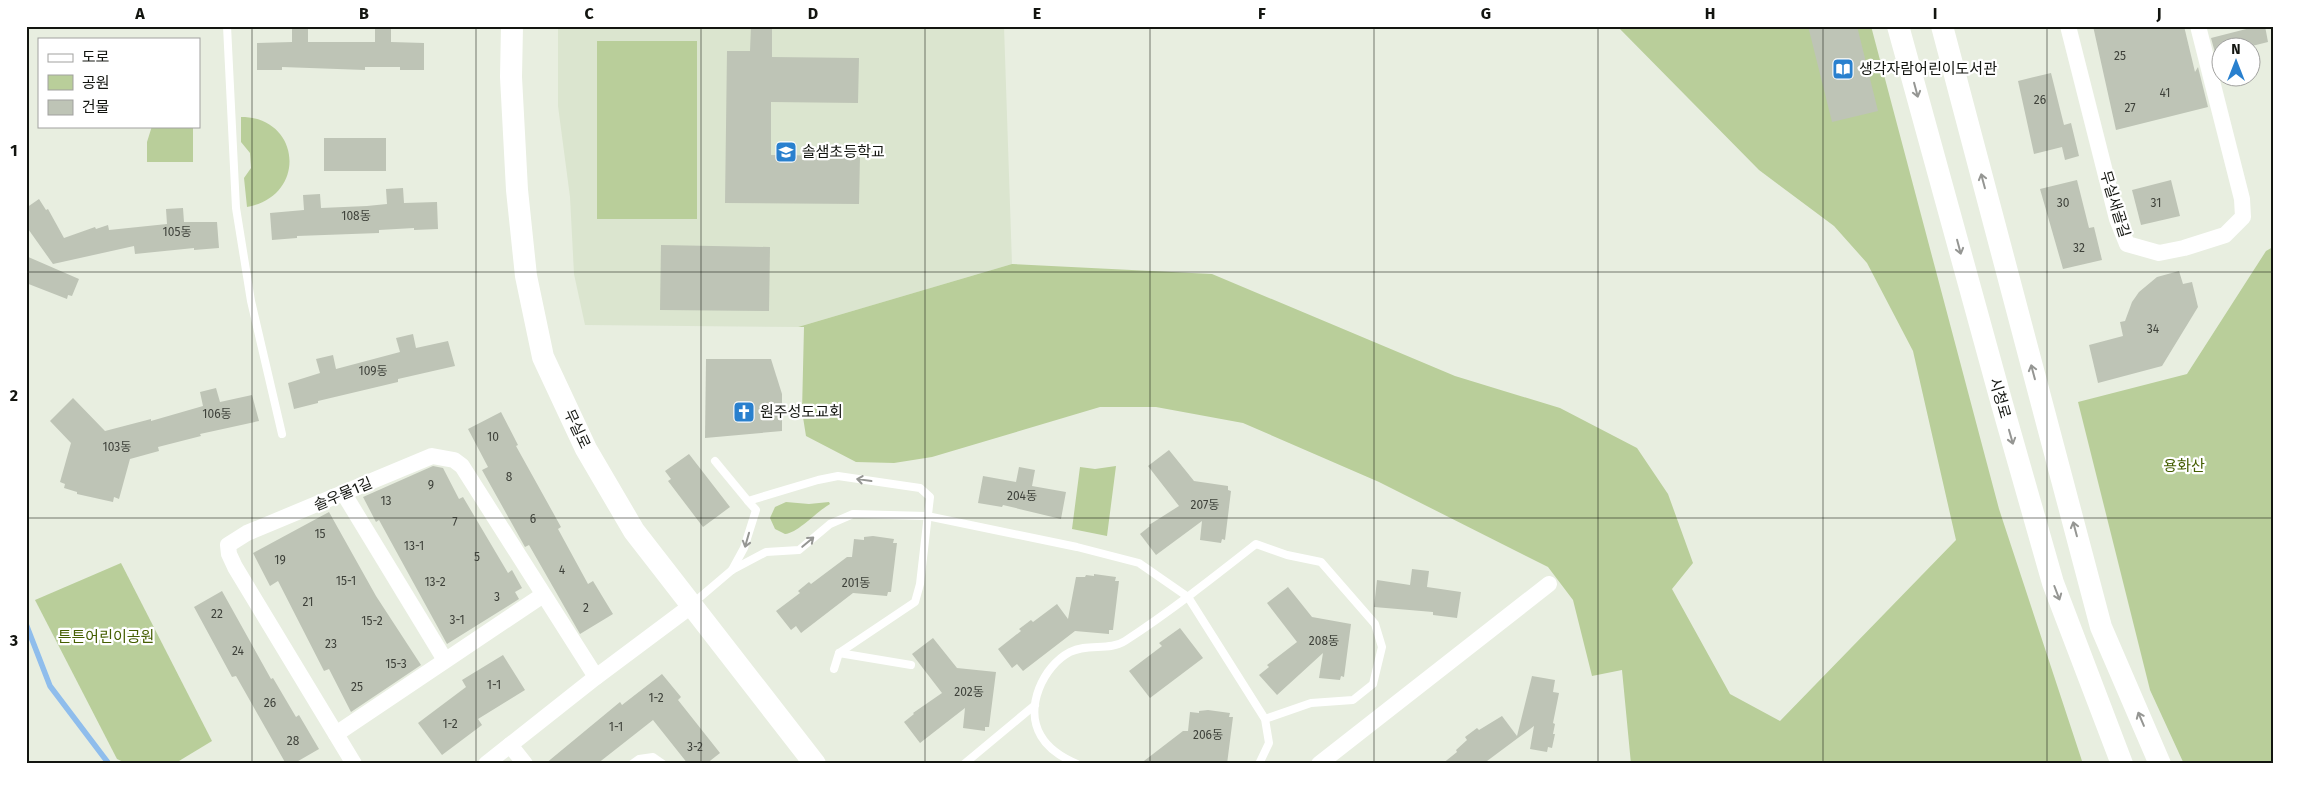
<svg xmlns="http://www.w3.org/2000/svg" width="2299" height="790" font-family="'Fira Sans','Noto Sans KR',sans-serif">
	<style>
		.built { fill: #dbe5cf }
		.green { fill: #b9ce9a }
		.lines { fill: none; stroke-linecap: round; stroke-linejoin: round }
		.stream { stroke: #8fbdec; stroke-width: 5.5 }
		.building { fill: #bec4b6 }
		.lane { stroke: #fff; stroke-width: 8 }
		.street { stroke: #fff; stroke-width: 16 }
		.secondary { stroke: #fff; stroke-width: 22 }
		.oneway { stroke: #959693 }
		.grid { fill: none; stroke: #131510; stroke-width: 1; stroke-opacity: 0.55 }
		.labels { text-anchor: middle; stroke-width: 4.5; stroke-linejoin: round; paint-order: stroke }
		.number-label { font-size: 12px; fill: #3e413a }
		.poi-label { font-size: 15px; fill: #131510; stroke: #fff; text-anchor: start }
		.street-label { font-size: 15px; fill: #131510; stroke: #fff }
		.park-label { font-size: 15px; fill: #445e00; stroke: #fff }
		.neatline { fill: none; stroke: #131510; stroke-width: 2 }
		.grid-label { font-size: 16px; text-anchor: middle; font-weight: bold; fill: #131510 }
	</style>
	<rect width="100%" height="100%" fill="#e8eee0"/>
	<polygon class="built" points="558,26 1004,26 1012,264 798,327 585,325 574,274 570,197 558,106"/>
	<g class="green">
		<polygon points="1617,26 1871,26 1999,509 2083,764 1631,764 1622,670 1592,676 1573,600 1548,567 1379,482 1243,423 1156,407 1100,407 932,457 894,463 856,462 806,436 802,411 804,327 798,327 1012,264 1212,274 1455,376 1560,408 1637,448 1668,494 1693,563 1672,589 1730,694 1780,721 1956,540 1913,351 1867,263 1834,226 1759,170"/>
		<rect x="597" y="41" width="100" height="178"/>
		<path d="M241 117C301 117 308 196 247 207L244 178 251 168 250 153 241 142Z"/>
		<polygon points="152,126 193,126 193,162 147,162 147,142"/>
		<polygon points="2273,247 2273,764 2184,764 2150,690 2078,402 2187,374 2266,251"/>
		<polygon points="1116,466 1107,536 1072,529 1080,467 1095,469"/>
		<path d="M786 502 809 504 829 502 830 504C816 512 798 533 785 534L775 529 770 518 775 507Z"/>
		<polygon points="121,563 212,741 174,764 128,764 117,759 35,600"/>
	</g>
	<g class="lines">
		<polyline class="stream" points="26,624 50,686 109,764"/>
	</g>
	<g class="building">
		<polygon points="751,26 772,26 772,57 859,58 858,103 771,102 771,155 860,156 859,204 725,203 727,51 750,51"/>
		<polygon points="1808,26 1857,26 1878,111 1832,122"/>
		<polygon points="2093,26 2184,26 2195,72 2198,67 2208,107 2116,130"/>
		<polygon points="2258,26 2265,26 2268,42 2244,48 2222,48 2222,78 2211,38"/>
		<polygon points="292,27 308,27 308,42 375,42 375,27 391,27 391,42 424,43 424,70 400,70 400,67 365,67 365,70 282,67 282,70 257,70 257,43 292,42"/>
		<polygon points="2051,73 2064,125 2071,123 2079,156 2065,160 2062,147 2034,154 2018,81"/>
		<rect x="324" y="138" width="62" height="33"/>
		<polygon points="2077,180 2089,228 2094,227 2102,260 2063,269 2040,189"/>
		<polygon points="2171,180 2180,216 2141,225 2132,190"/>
		<polygon points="403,188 404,203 437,202 438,229 414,230 414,228 379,230 379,233 297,236 297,238 272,240 270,213 304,210 303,195 320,194 321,208 367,206 387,204 386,189"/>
		<polygon points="39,199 46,210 48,209 64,238 95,227 96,229 108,225 109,230 167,224 166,209 183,208 184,222 217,222 219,248 194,250 194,248 135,254 134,246 53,264 26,226 26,208"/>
		<polygon points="661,245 770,247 769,311 660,310"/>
		<polygon points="26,256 79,279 72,296 68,295 67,299 26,283"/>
		<polygon points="2179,271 2183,284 2192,282 2198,307 2162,366 2098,383 2089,345 2123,336 2120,322 2125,321 2132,302 2139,292 2157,277"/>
		<polygon points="413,334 416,348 448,341 455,366 398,379 398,382 318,401 318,403 294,409 288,383 320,373 316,359 333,355 336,369 400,352 396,338"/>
		<polygon points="706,359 771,359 782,394 782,431 705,438"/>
		<polygon points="216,388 220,402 252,395 259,421 200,434 201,436 158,447 159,451 130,459 119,499 114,497 113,502 77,494 77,492 64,488 65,484 60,482 71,443 50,421 73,398 105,431 151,419 151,421 203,406 200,392"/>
		<polygon points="501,412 518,445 516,446 561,527 558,529 588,584 593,581 613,614 580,634 529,545 525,547 482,470 488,467 468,429"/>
		<polygon points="1169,450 1194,481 1228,486 1228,490 1231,491 1225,540 1222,539 1221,543 1200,540 1202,521 1156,555 1140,534 1150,526 1149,525 1179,506 1148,466"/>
		<polygon points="689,454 730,507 703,527 668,481 671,479 665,471"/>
		<polygon points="433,466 443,468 459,499 463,497 508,573 512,570 522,588 515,592 519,599 447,644 379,520 376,522 363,497"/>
		<polygon points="1019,467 1035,470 1032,486 1066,492 1061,519 1003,505 1002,507 978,503 983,476 1016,482"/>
		<polygon points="329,512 376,596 421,665 351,712 329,669 324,671 278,581 270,586 253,553"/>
		<polygon points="873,536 894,539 893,543 897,543 891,592 888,592 887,596 853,593 801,633 796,626 791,630 776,611 800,593 798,591 809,582 811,584 847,557 852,557 854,539 864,540 864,537"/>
		<polygon points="1412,569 1429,571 1427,587 1461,592 1457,618 1433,615 1433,612 1374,607 1377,580 1410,585"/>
		<polygon points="1094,574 1116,577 1115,581 1119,581 1113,630 1109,630 1109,634 1075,631 1023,671 1017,664 1012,668 998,649 1021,631 1019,629 1031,620 1033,622 1057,604 1068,619 1076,577 1085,577 1086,575 1094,576"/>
		<polygon points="1288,587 1312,617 1351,624 1344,677 1341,676 1340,680 1319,678 1323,653 1277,695 1259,675 1269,667 1267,665 1297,642 1267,603"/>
		<polygon points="222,591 271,679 273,678 296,717 299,715 319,749 293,764 286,764 236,676 232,677 194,607"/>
		<polygon points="1180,628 1203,658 1150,698 1129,671 1162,646 1159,643"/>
		<polygon points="933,638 957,668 996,672 989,727 985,727 985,731 963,728 965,708 920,743 904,722 914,714 913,713 942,693 912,654"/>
		<polygon points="503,655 525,690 478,719 482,725 442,755 418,723 466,687 462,680"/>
		<polygon points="662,674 681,697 678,700 720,753 706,764 688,764 653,720 597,764 545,764 620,702 622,705"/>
		<polygon points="1532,676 1555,680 1553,692 1559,693 1553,723 1555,724 1553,734 1555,734 1552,748 1548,747 1547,752 1530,749 1534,726 1483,764 1442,764 1457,752 1456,750 1467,740 1465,737 1477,728 1479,730 1502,716 1517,736"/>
		<polygon points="1208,710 1230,713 1229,717 1233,717 1227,764 1140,764 1183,731 1188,731 1190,712 1199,713 1199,711"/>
	</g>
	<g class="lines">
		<g class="lane">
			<polyline points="227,26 236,208 251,301 282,434"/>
			<polyline points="715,461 748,501"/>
			<polyline points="732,570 744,548 756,510 748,501 818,480 838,476 920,488 930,497 920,584 915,602 839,653 834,669"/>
			<polyline points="692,604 732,570 766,552 799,550 830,524 853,514 927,516 1077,547 1139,563 1188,597 1265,719 1269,743 1259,764"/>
			<polyline points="839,653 911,665"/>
			<polyline points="632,764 639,759 653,757 663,764"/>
			<polyline points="964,764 1035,705"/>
			<path d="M1077 764C1063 758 1049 750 1041 736 1024 708 1043 666 1070 652 1087 643 1110 651 1125 641 1171 611 1214 577 1256 544L1287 555 1321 562 1375 624 1382 647 1373 684 1353 700 1311 703 1265 719"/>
		</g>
		<g class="street">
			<polyline points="2068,26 2117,219 2127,244 2159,253 2184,248 2225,235 2243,217 2242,199 2198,26"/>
			<polyline points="344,494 445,660"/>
			<polyline points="336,734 543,595"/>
			<polyline points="510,745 525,764"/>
			<polyline points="354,764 235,567 229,554 228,545 247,533 432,456 454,460 462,466 596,677"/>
			<polyline points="486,764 596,677 691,606"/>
			<polyline points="1319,764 1549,584"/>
		</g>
		<g class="secondary">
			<polyline points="512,26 511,77 517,190 526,276 543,357 586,449 634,531 815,764"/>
			<polyline points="1898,26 2002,404 2053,583 2122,764"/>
			<polyline points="1942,26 2101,627 2160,764"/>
		</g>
	</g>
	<defs><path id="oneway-shaft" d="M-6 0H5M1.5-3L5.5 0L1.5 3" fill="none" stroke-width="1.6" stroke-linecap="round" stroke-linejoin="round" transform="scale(1.25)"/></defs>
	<g class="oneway">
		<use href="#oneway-shaft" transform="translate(1916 90) rotate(75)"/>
		<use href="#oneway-shaft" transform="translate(1983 181) rotate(-105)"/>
		<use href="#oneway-shaft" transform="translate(1959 247) rotate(75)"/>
		<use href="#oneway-shaft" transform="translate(2033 372) rotate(-105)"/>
		<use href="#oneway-shaft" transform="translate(2011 437) rotate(74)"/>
		<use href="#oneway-shaft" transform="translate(864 480) rotate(-172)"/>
		<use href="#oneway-shaft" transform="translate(2075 529) rotate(-105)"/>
		<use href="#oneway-shaft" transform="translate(747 540) rotate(106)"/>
		<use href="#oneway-shaft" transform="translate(808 542) rotate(-40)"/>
		<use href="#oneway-shaft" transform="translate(2057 593) rotate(69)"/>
		<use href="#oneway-shaft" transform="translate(2141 719) rotate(-113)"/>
	</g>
	<path class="grid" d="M252 26V764M476 26V764M701 26V764M925 26V764M1150 26V764M1374 26V764M1598 26V764M1823 26V764M2047 26V764M26 272H2273M26 518H2273"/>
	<defs>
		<g id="library-square" transform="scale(1.125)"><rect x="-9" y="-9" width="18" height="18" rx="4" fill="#2980ce" stroke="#fff"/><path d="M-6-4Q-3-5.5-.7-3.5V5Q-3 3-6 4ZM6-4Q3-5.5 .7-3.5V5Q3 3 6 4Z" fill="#fff"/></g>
		<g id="school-square" transform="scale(1.125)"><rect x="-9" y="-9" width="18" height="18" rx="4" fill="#2980ce" stroke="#fff"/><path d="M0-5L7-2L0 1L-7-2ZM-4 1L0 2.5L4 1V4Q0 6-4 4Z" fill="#fff"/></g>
		<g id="church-square" transform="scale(1.125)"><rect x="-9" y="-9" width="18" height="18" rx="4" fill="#2980ce" stroke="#fff"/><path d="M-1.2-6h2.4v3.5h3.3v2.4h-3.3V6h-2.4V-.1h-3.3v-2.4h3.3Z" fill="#fff"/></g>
	</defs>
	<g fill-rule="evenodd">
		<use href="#library-square" x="1843" y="69"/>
		<use href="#school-square" x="786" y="152"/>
		<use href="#church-square" x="744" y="412"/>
	</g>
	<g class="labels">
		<g class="number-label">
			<text x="2120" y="60">25</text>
			<text x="2165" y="97">41</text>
			<text x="2040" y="104">26</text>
			<text x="2130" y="112">27</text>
			<text x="2063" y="207">30</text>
			<text x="2156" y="207">31</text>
			<text x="356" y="220">108동</text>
			<text x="177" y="236">105동</text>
			<text x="2079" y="252">32</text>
			<text x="2153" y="333">34</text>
			<text x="373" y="375">109동</text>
			<text x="217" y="418">106동</text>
			<text x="493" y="441">10</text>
			<text x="117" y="451">103동</text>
			<text x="509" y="481">8</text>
			<text x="431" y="489">9</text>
			<text x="1022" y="500">204동</text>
			<text x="386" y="505">13</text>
			<text x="1205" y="509">207동</text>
			<text x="533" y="523">6</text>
			<text x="455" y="526">7</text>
			<text x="320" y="538">15</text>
			<text x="414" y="550">13-1</text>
			<text x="477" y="561">5</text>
			<text x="280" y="564">19</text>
			<text x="562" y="574">4</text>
			<text x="346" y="585">15-1</text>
			<text x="435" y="586">13-2</text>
			<text x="856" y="587">201동</text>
			<text x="497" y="601">3</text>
			<text x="308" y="606">21</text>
			<text x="586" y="612">2</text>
			<text x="217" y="618">22</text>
			<text x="457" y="624">3-1</text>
			<text x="372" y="625">15-2</text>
			<text x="1324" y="645">208동</text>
			<text x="331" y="648">23</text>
			<text x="238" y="655">24</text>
			<text x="396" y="668">15-3</text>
			<text x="494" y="689">1-1</text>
			<text x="357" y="691">25</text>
			<text x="969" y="696">202동</text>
			<text x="656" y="702">1-2</text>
			<text x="270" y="707">26</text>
			<text x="450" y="728">1-2</text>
			<text x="616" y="731">1-1</text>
			<text x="1208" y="739">206동</text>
			<text x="293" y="745">28</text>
			<text x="695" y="751">3-2</text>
		</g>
		<g class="poi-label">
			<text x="1859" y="74">생각자람어린이도서관</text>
			<text x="802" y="157">솔샘초등학교</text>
			<text x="760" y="417">원주성도교회</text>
		</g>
		<g class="street-label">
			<text transform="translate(2115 204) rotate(73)" y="5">무실새골길</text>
			<text transform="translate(2000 398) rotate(74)" y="5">시청로</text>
			<text transform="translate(577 429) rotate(65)" y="5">무실로</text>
			<text transform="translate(343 494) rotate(-23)" y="5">솔우물1길</text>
		</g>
		<g class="park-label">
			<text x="2184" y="471">용화산</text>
			<text x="106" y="642">튼튼어린이공원</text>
		</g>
	</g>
	<rect width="2299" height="790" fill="none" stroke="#ffffff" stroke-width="55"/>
	<rect x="38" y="38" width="162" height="90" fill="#ffffff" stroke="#a1a19f"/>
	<rect x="48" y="54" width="25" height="8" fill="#ffffff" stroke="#a1a19f"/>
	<text x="82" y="62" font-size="15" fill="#131510">도로</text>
	<rect x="48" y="75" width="25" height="15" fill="#b9ce9a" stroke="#a1a19f"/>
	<text x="82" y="88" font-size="15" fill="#131510">공원</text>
	<rect x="48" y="100" width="25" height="15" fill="#bec4b6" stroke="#a1a19f"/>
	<text x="82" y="112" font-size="15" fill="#131510">건물</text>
	<g transform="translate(2236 62)"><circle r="24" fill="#ffffff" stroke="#a1a19f"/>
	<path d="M0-4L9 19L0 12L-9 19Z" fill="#2980ce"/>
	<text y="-8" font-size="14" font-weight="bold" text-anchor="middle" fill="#131510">N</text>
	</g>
	<rect x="28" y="28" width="2244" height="734" class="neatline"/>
	<g class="grid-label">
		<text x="140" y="19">A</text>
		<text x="364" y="19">B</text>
		<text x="589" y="19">C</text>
		<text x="813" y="19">D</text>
		<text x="1037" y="19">E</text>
		<text x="1262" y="19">F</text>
		<text x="1486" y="19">G</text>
		<text x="1710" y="19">H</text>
		<text x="1935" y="19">I</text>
		<text x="2159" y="19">J</text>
		<text x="14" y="156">1</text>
		<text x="14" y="401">2</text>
		<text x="14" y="646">3</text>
	</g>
</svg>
